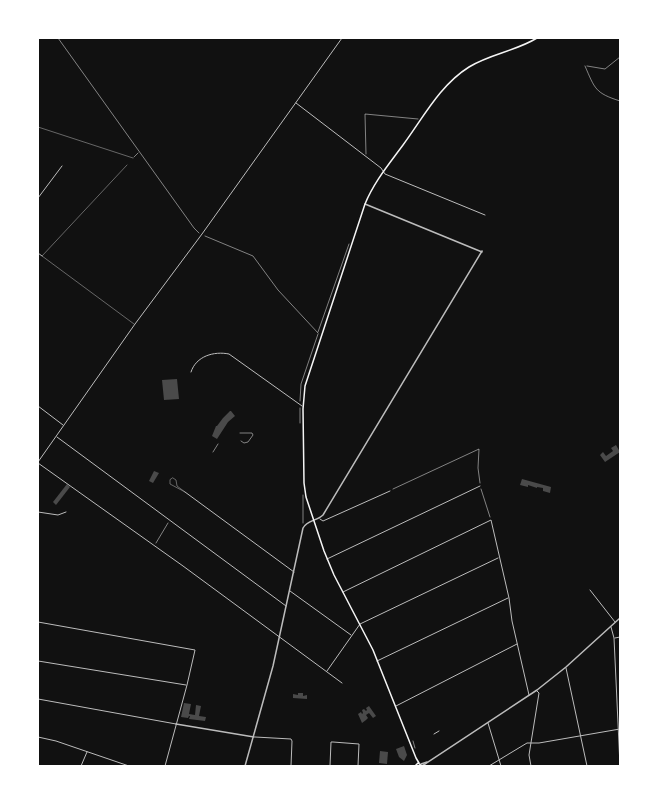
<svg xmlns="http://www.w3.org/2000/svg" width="658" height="804" font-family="'Titillium Web',sans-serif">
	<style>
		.building { fill: #4a4a4a }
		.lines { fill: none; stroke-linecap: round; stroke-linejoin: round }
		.path { stroke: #f5f5f5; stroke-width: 0.5 }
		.service { stroke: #bcbcbc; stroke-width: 0.5 }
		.minor { stroke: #bcbcbc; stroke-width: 1 }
		.tertiary { stroke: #bcbcbc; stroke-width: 1.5 }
		.secondary { stroke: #f5f5f5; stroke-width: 1.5 }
	</style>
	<rect width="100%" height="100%" fill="#111"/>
	<g class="building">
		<polygon points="177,379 179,399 164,400 162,380"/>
		<polygon points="230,411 231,411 235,416 228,422 217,439 212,436 216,426 217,426 223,418"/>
		<polygon points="616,445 620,452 605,462 600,455 603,452 606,456 613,451 611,448"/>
		<polygon points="154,471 159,473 153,483 149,481"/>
		<polygon points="522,479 551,487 550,493 543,491 543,488 537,487 537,488 528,485 528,487 520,485"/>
		<polygon points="67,484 70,487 56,505 53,502"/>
		<polygon points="298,693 303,693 303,696 307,695 307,699 293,698 293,694 298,695"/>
		<polygon points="184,703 191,704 189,714 195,715 196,705 201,706 199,716 206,717 205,721 189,719 190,716 189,716 188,718 181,717"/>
		<polygon points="369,706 376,716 373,718 369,713 366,715 368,718 366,720 362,723 358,714 361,712 362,714 363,713 362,710 364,709 366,711 367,710 366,708"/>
		<polygon points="404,746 407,755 404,761 399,757 396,749"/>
		<polygon points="380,751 388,752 387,764 379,763"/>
	</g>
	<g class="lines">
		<g class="path">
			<polyline points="58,38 194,228 199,233"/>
			<path d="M585 66C595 89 595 93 620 101"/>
			<polyline points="587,66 605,69 620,57"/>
			<polyline points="366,154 365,114 418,119"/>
			<polyline points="134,157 138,153"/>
			<polyline points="205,236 253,256 278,290 318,333"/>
			<polyline points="318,332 349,244"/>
			<polyline points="300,401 301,384 318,334"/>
			<polyline points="300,408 300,423"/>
			<polyline points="240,433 252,433 253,435 248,442 244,443 241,441"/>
			<polyline points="213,452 218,444"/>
			<polyline points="393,489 479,449 478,468 480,483"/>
			<polyline points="481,489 490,517"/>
			<polyline points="303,523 303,495"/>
			<polyline points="156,543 168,523"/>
			<polyline points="413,741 415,748"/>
		</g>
		<g class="service">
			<polyline points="38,127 133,158"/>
			<polyline points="127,165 42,256 134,324"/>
			<polygon points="173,478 176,480 177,486 185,492 170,484 170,480"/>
		</g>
		<g class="minor">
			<polyline points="296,103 381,168 385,174 485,215"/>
			<polyline points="38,198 62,166"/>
			<polyline points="38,253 42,256"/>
			<path d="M191 372C196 356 214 351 229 354L302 406"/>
			<polyline points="38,406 63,425"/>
			<polyline points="57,437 286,606"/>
			<polyline points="38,462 135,324 202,234 342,38"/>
			<polyline points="38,463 183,566 342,683"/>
			<polyline points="185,492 294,572"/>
			<polyline points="38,512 58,515 66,512"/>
			<polyline points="320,519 323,521 390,491"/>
			<polyline points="327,559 480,486"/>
			<polyline points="590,590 615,622"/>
			<polyline points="290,591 351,635"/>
			<polyline points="343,592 491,520 509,598 512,621 529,695"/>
			<polyline points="38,622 195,650 187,685 165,766"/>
			<polyline points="611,627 614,638 620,766"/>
			<polyline points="615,638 620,637"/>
			<polyline points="38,661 186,685"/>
			<polyline points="377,661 508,598"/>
			<polyline points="566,668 587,766"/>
			<polyline points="327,671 360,624 498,558"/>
			<polyline points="38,699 176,724"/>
			<polyline points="396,706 517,644"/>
			<polyline points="488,723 501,766"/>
			<polyline points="434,734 439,731"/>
			<polyline points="38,737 56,741 129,766"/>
			<polyline points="255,737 291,739 292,741 291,766"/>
			<polyline points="81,766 87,752"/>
			<polyline points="330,766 331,742 333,742 359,744 358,766"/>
			<polyline points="489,766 527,743 539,743 620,729"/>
			<polyline points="531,766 529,755 539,693 537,691"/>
		</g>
		<g class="tertiary">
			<polyline points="365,204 482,252"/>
			<polyline points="176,724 254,737"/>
			<polyline points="421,764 427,762"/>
			<path d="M245 766 273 666 303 528C307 520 317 521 323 515L482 251"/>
			<polyline points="422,766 537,690 566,667 620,618"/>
		</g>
		<g class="secondary">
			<path d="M419 763 416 758 373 650 334 575 324 551 306 497 304 483 303 409 305 386 365 204C374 182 389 164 403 145 423 118 440 85 469 67 490 54 516 51 537 38"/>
			<polyline points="415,766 418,763 422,766"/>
		</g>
	</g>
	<rect width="658" height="804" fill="none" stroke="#ffffff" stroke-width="78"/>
</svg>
